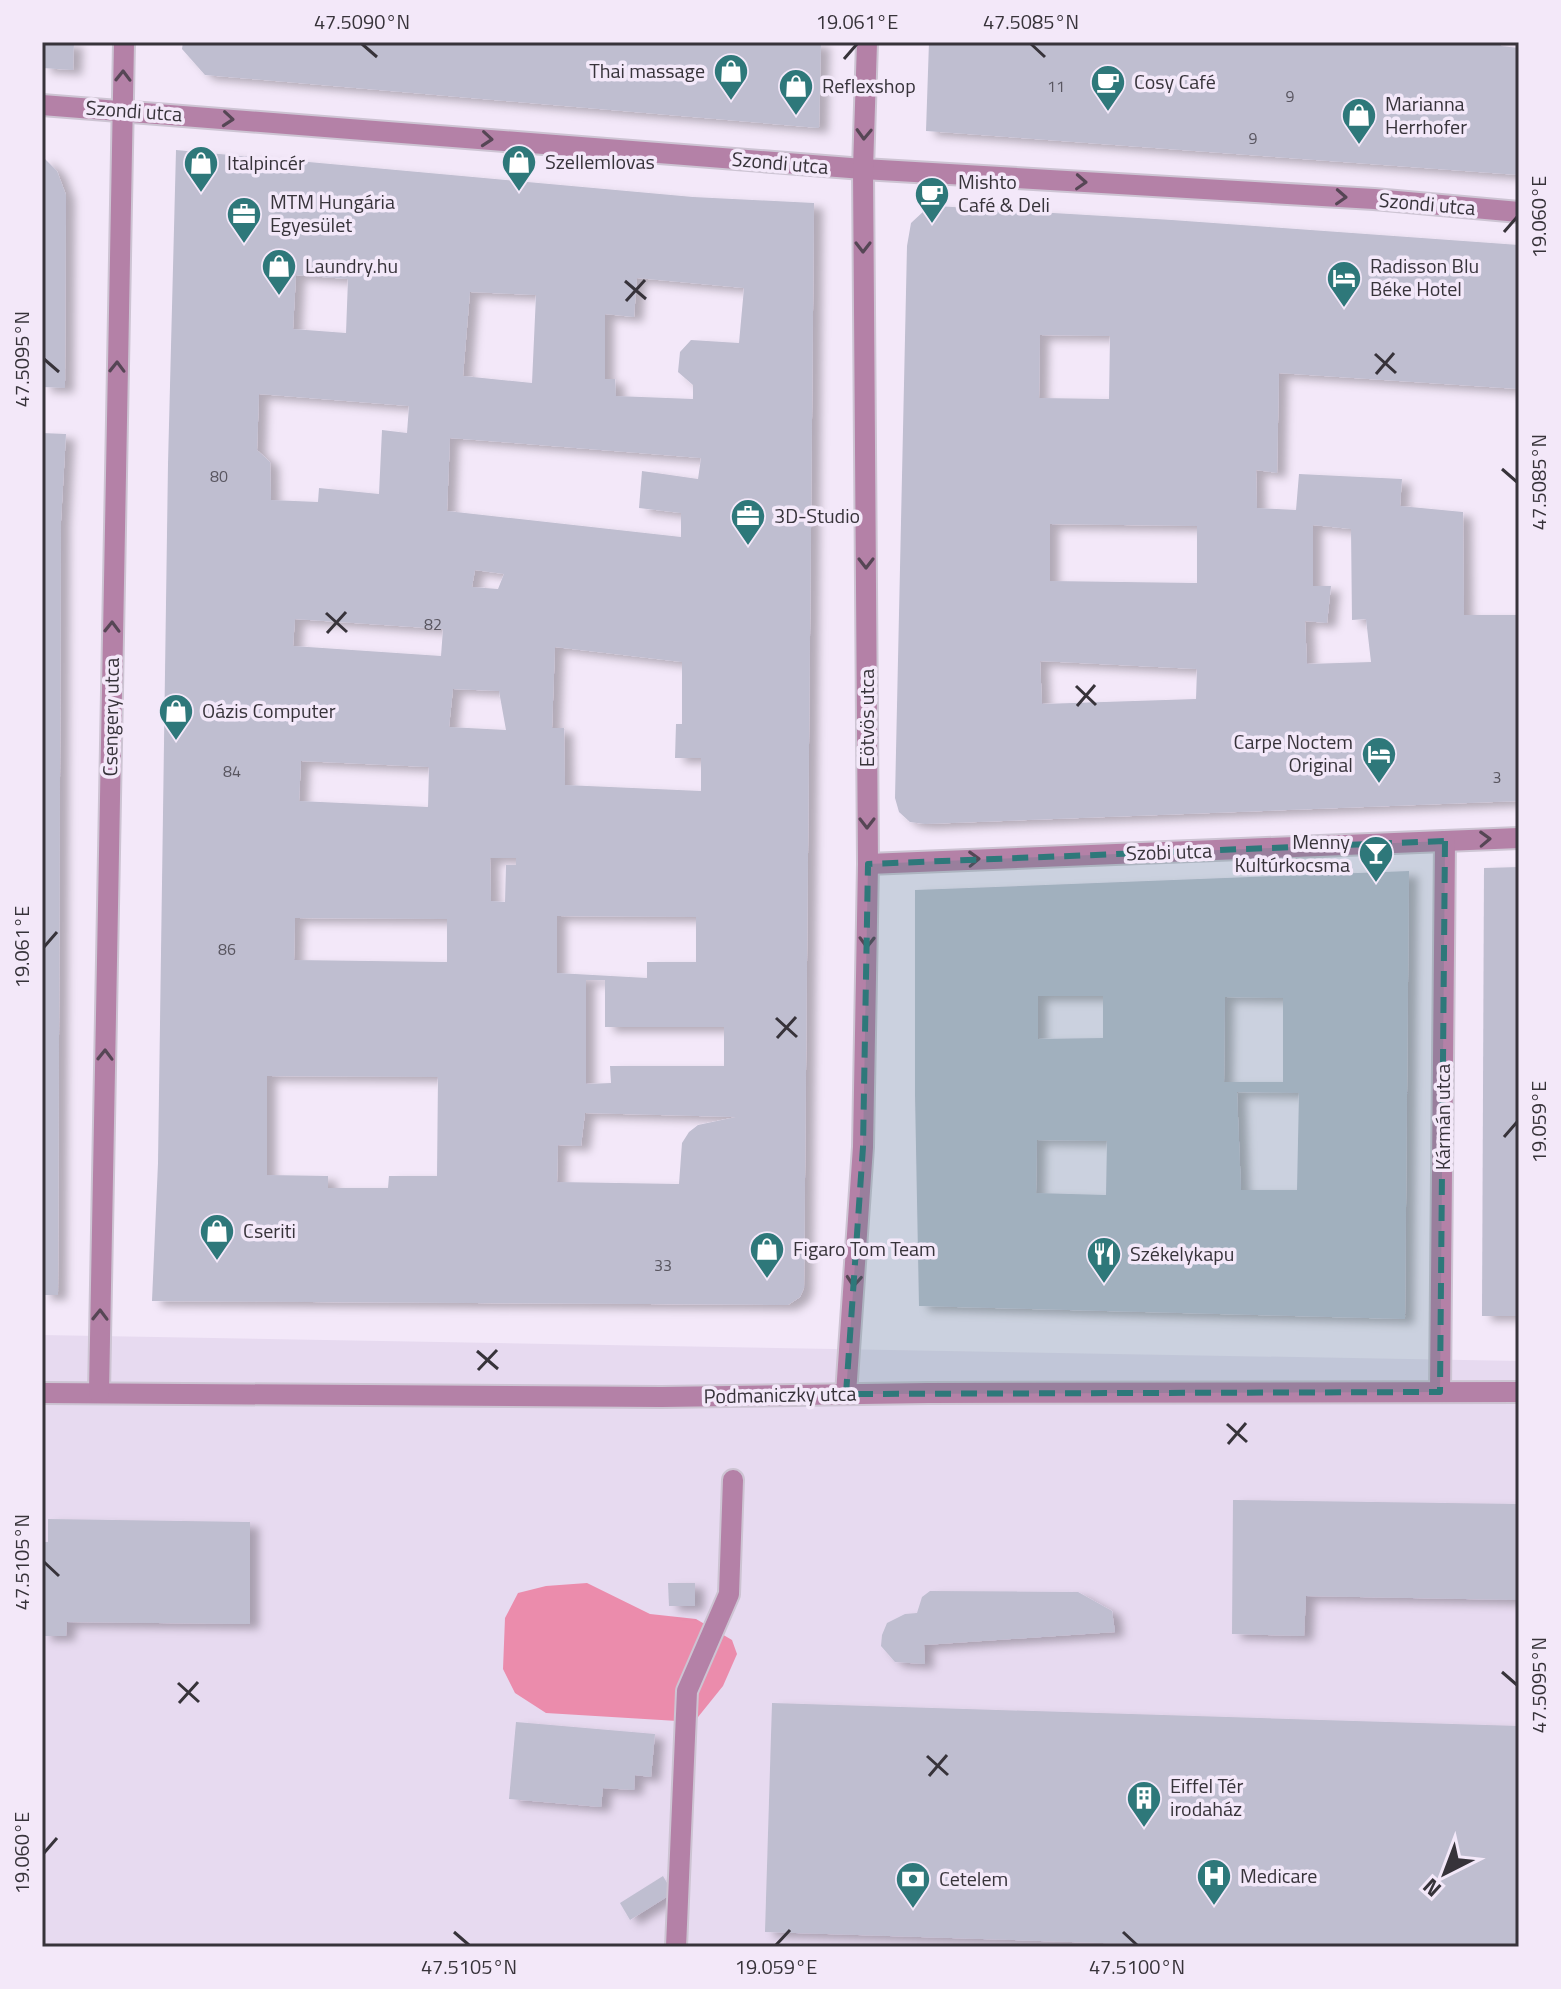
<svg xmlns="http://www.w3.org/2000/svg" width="1561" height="1989" font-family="'Titillium Web',sans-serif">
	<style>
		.built { fill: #e7daf0 }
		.forest { fill: #eb8cac }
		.building { fill: #bfbed0; fill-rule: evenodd; filter: url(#shadow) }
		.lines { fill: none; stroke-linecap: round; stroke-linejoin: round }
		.minor-casing { stroke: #cdc4d3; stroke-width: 24 }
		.minor { stroke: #b481a7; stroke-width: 20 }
		.oneway { stroke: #564655 }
		.marked { fill: #2e787a; fill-opacity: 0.2; stroke: #2e787a; stroke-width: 6; stroke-dasharray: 16 10; stroke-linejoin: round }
		.ticks { fill: none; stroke: #37333a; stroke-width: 3 }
		.labels { text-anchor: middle; stroke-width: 7; stroke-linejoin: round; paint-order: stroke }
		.number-label { font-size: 16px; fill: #595660 }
		.poi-label { font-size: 20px; fill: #37333a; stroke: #f3e8f9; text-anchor: start }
		.street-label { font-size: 20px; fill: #37333a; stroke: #f3e8f9 }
		.neatline { fill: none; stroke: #37333a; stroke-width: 3 }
		.ticks-label { font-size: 20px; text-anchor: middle; fill: #37333a }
	</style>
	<defs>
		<filter id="shadow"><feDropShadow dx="9" dy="5" stdDeviation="4" flood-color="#0004"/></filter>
	</defs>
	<rect width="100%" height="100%" fill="#f3e8f9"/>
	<polygon class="built" points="42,1335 1519,1361 1519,1947 42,1947"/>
	<polygon class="forest" points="587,1583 650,1614 696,1619 732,1640 737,1654 723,1686 694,1722 546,1713 515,1693 503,1669 505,1618 518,1593 546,1586"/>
	<g class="building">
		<polygon points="42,42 74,42 73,70 42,68"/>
		<polygon points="183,42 821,42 819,128 205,75 182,49"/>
		<polygon points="929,42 1501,42 1501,46 1519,48 1519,175 926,131"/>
		<path d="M176 150 693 197 814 203 804 1288 800 1297 788 1305 152 1301 158 1163 168 464ZM296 275 348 279 346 333 293 329ZM637 278 744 288 739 343 691 340 680 352 678 372 693 385V399L616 396 615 379H605V314L634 317ZM470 292 536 295 532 383 463 376ZM259 394 409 406 407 433 382 430 379 494 319 488 318 502 271 500 270 462 257 450ZM450 438 701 458 698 479 642 471 639 508 681 513V537L447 511ZM475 570 504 574 498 589 472 587ZM295 619 443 629 441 656 293 646ZM555 647 682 662V724H676L675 758H701V791L565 785 564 728H552ZM453 689 499 691 506 730 449 727ZM301 761 429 767 428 807 299 801ZM490 858H516V865H506L505 902 491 901ZM557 916 696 917V962H647V978L557 973ZM295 918 447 919V962L294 960ZM586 980H605V1027H724V1066H610L611 1083 586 1084ZM267 1076 438 1077 437 1176H389L388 1188H328V1176L267 1175ZM585 1113 736 1117 698 1125 689 1132 682 1143 679 1184 557 1182 558 1145 581 1146Z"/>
		<polygon points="42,156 57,171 66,195 65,388 42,387"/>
		<path d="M936 206 1172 220 1519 245V389L1279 373 1277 473 1256 470 1257 508 1296 510 1299 474 1402 479 1400 506 1463 512 1464 615H1519V801L925 824 910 822 899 812 895 798 907 246 911 223 925 210ZM1040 335 1110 336 1109 399 1039 398ZM1050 524 1197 526V583L1050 581ZM1313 525 1351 529 1352 620 1366 619 1371 662 1307 664 1305 621 1327 623 1331 586H1313ZM1040 661 1197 669 1196 699 1042 704Z"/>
		<polygon points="42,433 66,434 61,521 58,1295 42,1295"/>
		<polygon points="1519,867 1519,1316 1482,1316 1484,868"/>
		<path d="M1409 871 1405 1319 919 1306 915 1095V890ZM1038 996H1103V1038L1038 1039ZM1225 997 1283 998V1082H1224ZM1237 1092 1299 1093 1297 1190H1241ZM1037 1140 1107 1141 1106 1195 1036 1193Z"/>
		<polygon points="1233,1500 1519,1504 1519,1600 1306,1596 1304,1636 1232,1634"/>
		<polygon points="48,1519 250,1522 250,1624 67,1622 66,1636 42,1636 42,1542 48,1542"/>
		<polygon points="668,1583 695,1583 695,1606 669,1606"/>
		<polygon points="930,1591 1078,1592 1112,1611 1115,1632 924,1645 925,1664 895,1662 881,1646 882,1635 887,1623 905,1614 917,1613 922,1597"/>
		<polygon points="772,1703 1519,1726 1519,1947 1227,1947 765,1932"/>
		<polygon points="516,1722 655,1734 651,1777 635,1775 634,1790 603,1788 601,1807 509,1799"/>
		<polygon points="663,1876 673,1893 630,1920 620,1903"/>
	</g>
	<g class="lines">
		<g class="minor-casing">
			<g id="minor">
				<polyline points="42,105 863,169 1374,199 1519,212"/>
				<polyline points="868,864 1519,838"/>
				<polyline points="1440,1392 1445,841"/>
				<polyline points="42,1393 662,1397 928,1393 1519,1392"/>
				<polyline points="99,1393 124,42"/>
				<polyline points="846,1394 863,1147 868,864 863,169 867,42"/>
				<polyline points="676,1947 687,1691 729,1594 733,1480"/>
			</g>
		</g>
		<use href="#minor" class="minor"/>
	</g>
	<defs><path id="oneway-chevron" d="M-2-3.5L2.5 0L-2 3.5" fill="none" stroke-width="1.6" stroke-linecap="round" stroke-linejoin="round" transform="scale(2)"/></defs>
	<g class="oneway">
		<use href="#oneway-chevron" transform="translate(123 76) rotate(-89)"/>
		<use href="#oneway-chevron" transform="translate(228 119) rotate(5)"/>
		<use href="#oneway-chevron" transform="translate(864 134) rotate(92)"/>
		<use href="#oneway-chevron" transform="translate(487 139) rotate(5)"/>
		<use href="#oneway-chevron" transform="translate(1081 182) rotate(3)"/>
		<use href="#oneway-chevron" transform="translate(1341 197) rotate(3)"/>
		<use href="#oneway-chevron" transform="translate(863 247) rotate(90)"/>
		<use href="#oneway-chevron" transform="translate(117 367) rotate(-89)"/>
		<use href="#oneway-chevron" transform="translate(866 563) rotate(90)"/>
		<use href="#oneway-chevron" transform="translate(112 627) rotate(-89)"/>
		<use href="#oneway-chevron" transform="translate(867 823) rotate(90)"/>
		<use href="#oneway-chevron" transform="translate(1485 839) rotate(-2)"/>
		<use href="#oneway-chevron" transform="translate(974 859) rotate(-2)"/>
		<use href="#oneway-chevron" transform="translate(867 942) rotate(91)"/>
		<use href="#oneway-chevron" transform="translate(105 1055) rotate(-89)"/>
		<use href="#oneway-chevron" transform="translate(854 1281) rotate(94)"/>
		<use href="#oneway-chevron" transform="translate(100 1315) rotate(-89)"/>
	</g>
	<path class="marked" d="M1445 841 1440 1392 846 1394 863 1147 868 864Z"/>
	<path class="ticks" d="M362 44 377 57M1031 44 1045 57M844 59 857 44M1504 232 1517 217M625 281 646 299M626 301 645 280M1375 354 1396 373M44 359 59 372M1376 374 1394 353M1502 469 1517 482M326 613 347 632M327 633 346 612M1076 686 1096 705M1077 706 1095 685M44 947 57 932M776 1018 797 1037M777 1038 796 1017M1504 1137 1517 1122M477 1351 498 1369M478 1370 497 1350M1227 1424 1247 1442M1228 1444 1246 1423M44 1562 59 1576M1502 1672 1517 1685M178 1683 199 1702M179 1703 198 1682M927 1756 948 1775M929 1776 947 1755M44 1853 57 1838M454 1932 469 1945M1123 1932 1137 1945M776 1945 790 1930"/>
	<defs>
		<g id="shop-pin" transform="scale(1.8)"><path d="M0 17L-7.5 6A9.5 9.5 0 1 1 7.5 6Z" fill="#2e787a" stroke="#f3e8f9"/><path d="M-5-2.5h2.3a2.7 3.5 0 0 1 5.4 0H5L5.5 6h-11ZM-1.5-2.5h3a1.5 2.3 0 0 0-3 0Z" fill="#fff"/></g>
		<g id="cafe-pin" transform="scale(1.8)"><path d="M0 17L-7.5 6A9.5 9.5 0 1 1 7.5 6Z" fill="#2e787a" stroke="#f3e8f9"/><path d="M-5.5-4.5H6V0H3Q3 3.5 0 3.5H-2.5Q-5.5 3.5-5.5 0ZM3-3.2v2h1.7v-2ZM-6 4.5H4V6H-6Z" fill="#fff"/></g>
		<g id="office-pin" transform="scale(1.8)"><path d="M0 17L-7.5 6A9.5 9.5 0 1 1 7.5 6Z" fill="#2e787a" stroke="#f3e8f9"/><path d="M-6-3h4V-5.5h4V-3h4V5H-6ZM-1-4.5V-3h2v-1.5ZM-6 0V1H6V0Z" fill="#fff"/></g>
		<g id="hotel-pin" transform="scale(1.8)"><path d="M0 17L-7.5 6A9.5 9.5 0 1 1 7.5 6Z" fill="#2e787a" stroke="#f3e8f9"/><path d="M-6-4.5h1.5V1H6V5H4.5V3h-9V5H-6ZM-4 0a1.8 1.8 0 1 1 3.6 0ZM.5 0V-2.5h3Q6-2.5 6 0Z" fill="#fff"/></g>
		<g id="bar-pin" transform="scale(1.8)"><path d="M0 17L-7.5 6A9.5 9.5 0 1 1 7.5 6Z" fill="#2e787a" stroke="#f3e8f9"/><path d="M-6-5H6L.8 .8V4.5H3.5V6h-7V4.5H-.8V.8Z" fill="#fff"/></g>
		<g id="restaurant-pin" transform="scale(1.8)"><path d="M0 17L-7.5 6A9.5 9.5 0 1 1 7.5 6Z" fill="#2e787a" stroke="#f3e8f9"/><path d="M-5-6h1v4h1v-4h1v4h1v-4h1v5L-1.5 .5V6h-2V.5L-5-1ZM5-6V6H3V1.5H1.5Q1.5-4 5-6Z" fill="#fff"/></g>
		<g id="building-pin" transform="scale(1.8)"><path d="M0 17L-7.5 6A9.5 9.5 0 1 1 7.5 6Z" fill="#2e787a" stroke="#f3e8f9"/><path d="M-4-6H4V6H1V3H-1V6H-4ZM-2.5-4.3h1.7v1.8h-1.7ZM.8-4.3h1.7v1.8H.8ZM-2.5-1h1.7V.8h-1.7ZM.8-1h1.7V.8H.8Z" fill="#fff"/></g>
		<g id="hospital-pin" transform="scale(1.8)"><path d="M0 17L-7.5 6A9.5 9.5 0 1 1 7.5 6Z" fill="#2e787a" stroke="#f3e8f9"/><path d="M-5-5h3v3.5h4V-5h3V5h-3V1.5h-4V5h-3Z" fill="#fff"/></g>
		<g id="bank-pin" transform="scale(1.8)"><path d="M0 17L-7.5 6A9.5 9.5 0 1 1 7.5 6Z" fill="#2e787a" stroke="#f3e8f9"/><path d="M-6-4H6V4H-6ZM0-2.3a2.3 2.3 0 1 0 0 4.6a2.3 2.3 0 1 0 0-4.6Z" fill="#fff"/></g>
	</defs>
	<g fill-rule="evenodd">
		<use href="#shop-pin" x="731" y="71"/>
		<use href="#cafe-pin" x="1108" y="82"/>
		<use href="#shop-pin" x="796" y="86"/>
		<use href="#shop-pin" x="1359" y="115"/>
		<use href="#shop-pin" x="519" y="162"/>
		<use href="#shop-pin" x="201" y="163"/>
		<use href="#cafe-pin" x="932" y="194"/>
		<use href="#office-pin" x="244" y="214"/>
		<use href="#shop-pin" x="279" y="266"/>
		<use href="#hotel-pin" x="1344" y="278"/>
		<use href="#office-pin" x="748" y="516"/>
		<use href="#shop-pin" x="176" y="711"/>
		<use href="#hotel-pin" x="1379" y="754"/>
		<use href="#bar-pin" x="1376" y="853"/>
		<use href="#shop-pin" x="217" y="1231"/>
		<use href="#shop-pin" x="767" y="1249"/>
		<use href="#restaurant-pin" x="1104" y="1254"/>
		<use href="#building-pin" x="1144" y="1798"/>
		<use href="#hospital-pin" x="1214" y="1876"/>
		<use href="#bank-pin" x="913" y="1879"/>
	</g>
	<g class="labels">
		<g class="number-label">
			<text x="1056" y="92">11</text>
			<text x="1290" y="102">9</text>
			<text x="1253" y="144">9</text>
			<text x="219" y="482">80</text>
			<text x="433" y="630">82</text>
			<text x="232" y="777">84</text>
			<text x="1497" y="783">3</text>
			<text x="227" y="955">86</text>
			<text x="663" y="1271">33</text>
		</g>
		<g class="poi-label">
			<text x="705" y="78" text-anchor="end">Thai massage</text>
			<text x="1134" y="89">Cosy Café</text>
			<text x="822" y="93">Reflexshop</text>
			<text x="1385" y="111">Marianna<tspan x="1385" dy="23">Herrhofer</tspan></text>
			<text x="545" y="169">Szellemlovas</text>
			<text x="227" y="170">Italpincér</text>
			<text x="958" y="189">Mishto<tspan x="958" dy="23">Café &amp; Deli</tspan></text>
			<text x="270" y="209">MTM Hungária<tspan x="270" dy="23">Egyesület</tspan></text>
			<text x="305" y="273">Laundry.hu</text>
			<text x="1370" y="273">Radisson Blu<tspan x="1370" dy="23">Béke Hotel</tspan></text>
			<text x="774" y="523">3D-Studio</text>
			<text x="202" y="718">Oázis Computer</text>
			<text x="1353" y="749" text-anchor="end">Carpe Noctem<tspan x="1353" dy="23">Original</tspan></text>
			<text x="1350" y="849" text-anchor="end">Menny<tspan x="1350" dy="23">Kultúrkocsma</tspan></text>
			<text x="243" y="1238">Cseriti</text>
			<text x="793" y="1256">Figaro Tom Team</text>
			<text x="1130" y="1261">Székelykapu</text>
			<text x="1170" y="1793">Eiffel Tér<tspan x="1170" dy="23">irodaház</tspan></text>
			<text x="1240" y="1883">Medicare</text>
			<text x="939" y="1886">Cetelem</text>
		</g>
		<g class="street-label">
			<text transform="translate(134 111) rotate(4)" y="7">Szondi utca</text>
			<text transform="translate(780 163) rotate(5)" y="7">Szondi utca</text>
			<text transform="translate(1427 204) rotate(5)" y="7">Szondi utca</text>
			<text transform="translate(111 717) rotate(-89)" y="7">Csengery utca</text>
			<text transform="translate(867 718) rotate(-90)" y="7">Eötvös utca</text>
			<text transform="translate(1169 852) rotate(-2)" y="7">Szobi utca</text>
			<text transform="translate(1443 1117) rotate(-90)" y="7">Kármán utca</text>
			<text transform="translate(780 1395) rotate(-1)" y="7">Podmaniczky utca</text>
		</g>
	</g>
	<rect width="1561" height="1989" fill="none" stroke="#f3e8f9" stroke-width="88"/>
	<g transform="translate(1445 1873) rotate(222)" stroke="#f3e8f9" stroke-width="6" paint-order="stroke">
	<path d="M0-6L14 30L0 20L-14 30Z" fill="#37333a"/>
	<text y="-12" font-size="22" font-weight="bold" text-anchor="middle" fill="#37333a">N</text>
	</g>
	<rect x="44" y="44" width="1473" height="1901" class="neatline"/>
	<g class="ticks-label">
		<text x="362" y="29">47.5090°N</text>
		<text x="857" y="29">19.061°E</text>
		<text x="1031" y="29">47.5085°N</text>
		<text transform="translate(1539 217) rotate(-90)" y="7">19.060°E</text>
		<text transform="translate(22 359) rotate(-90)" y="7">47.5095°N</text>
		<text transform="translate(1539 482) rotate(-90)" y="7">47.5085°N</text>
		<text transform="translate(22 947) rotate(-90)" y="7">19.061°E</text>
		<text transform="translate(1539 1122) rotate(-90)" y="7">19.059°E</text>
		<text transform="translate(22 1562) rotate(-90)" y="7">47.5105°N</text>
		<text transform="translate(1539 1685) rotate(-90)" y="7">47.5095°N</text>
		<text transform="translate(22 1853) rotate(-90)" y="7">19.060°E</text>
		<text x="469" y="1974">47.5105°N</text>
		<text x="776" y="1974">19.059°E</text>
		<text x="1137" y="1974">47.5100°N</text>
	</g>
</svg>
